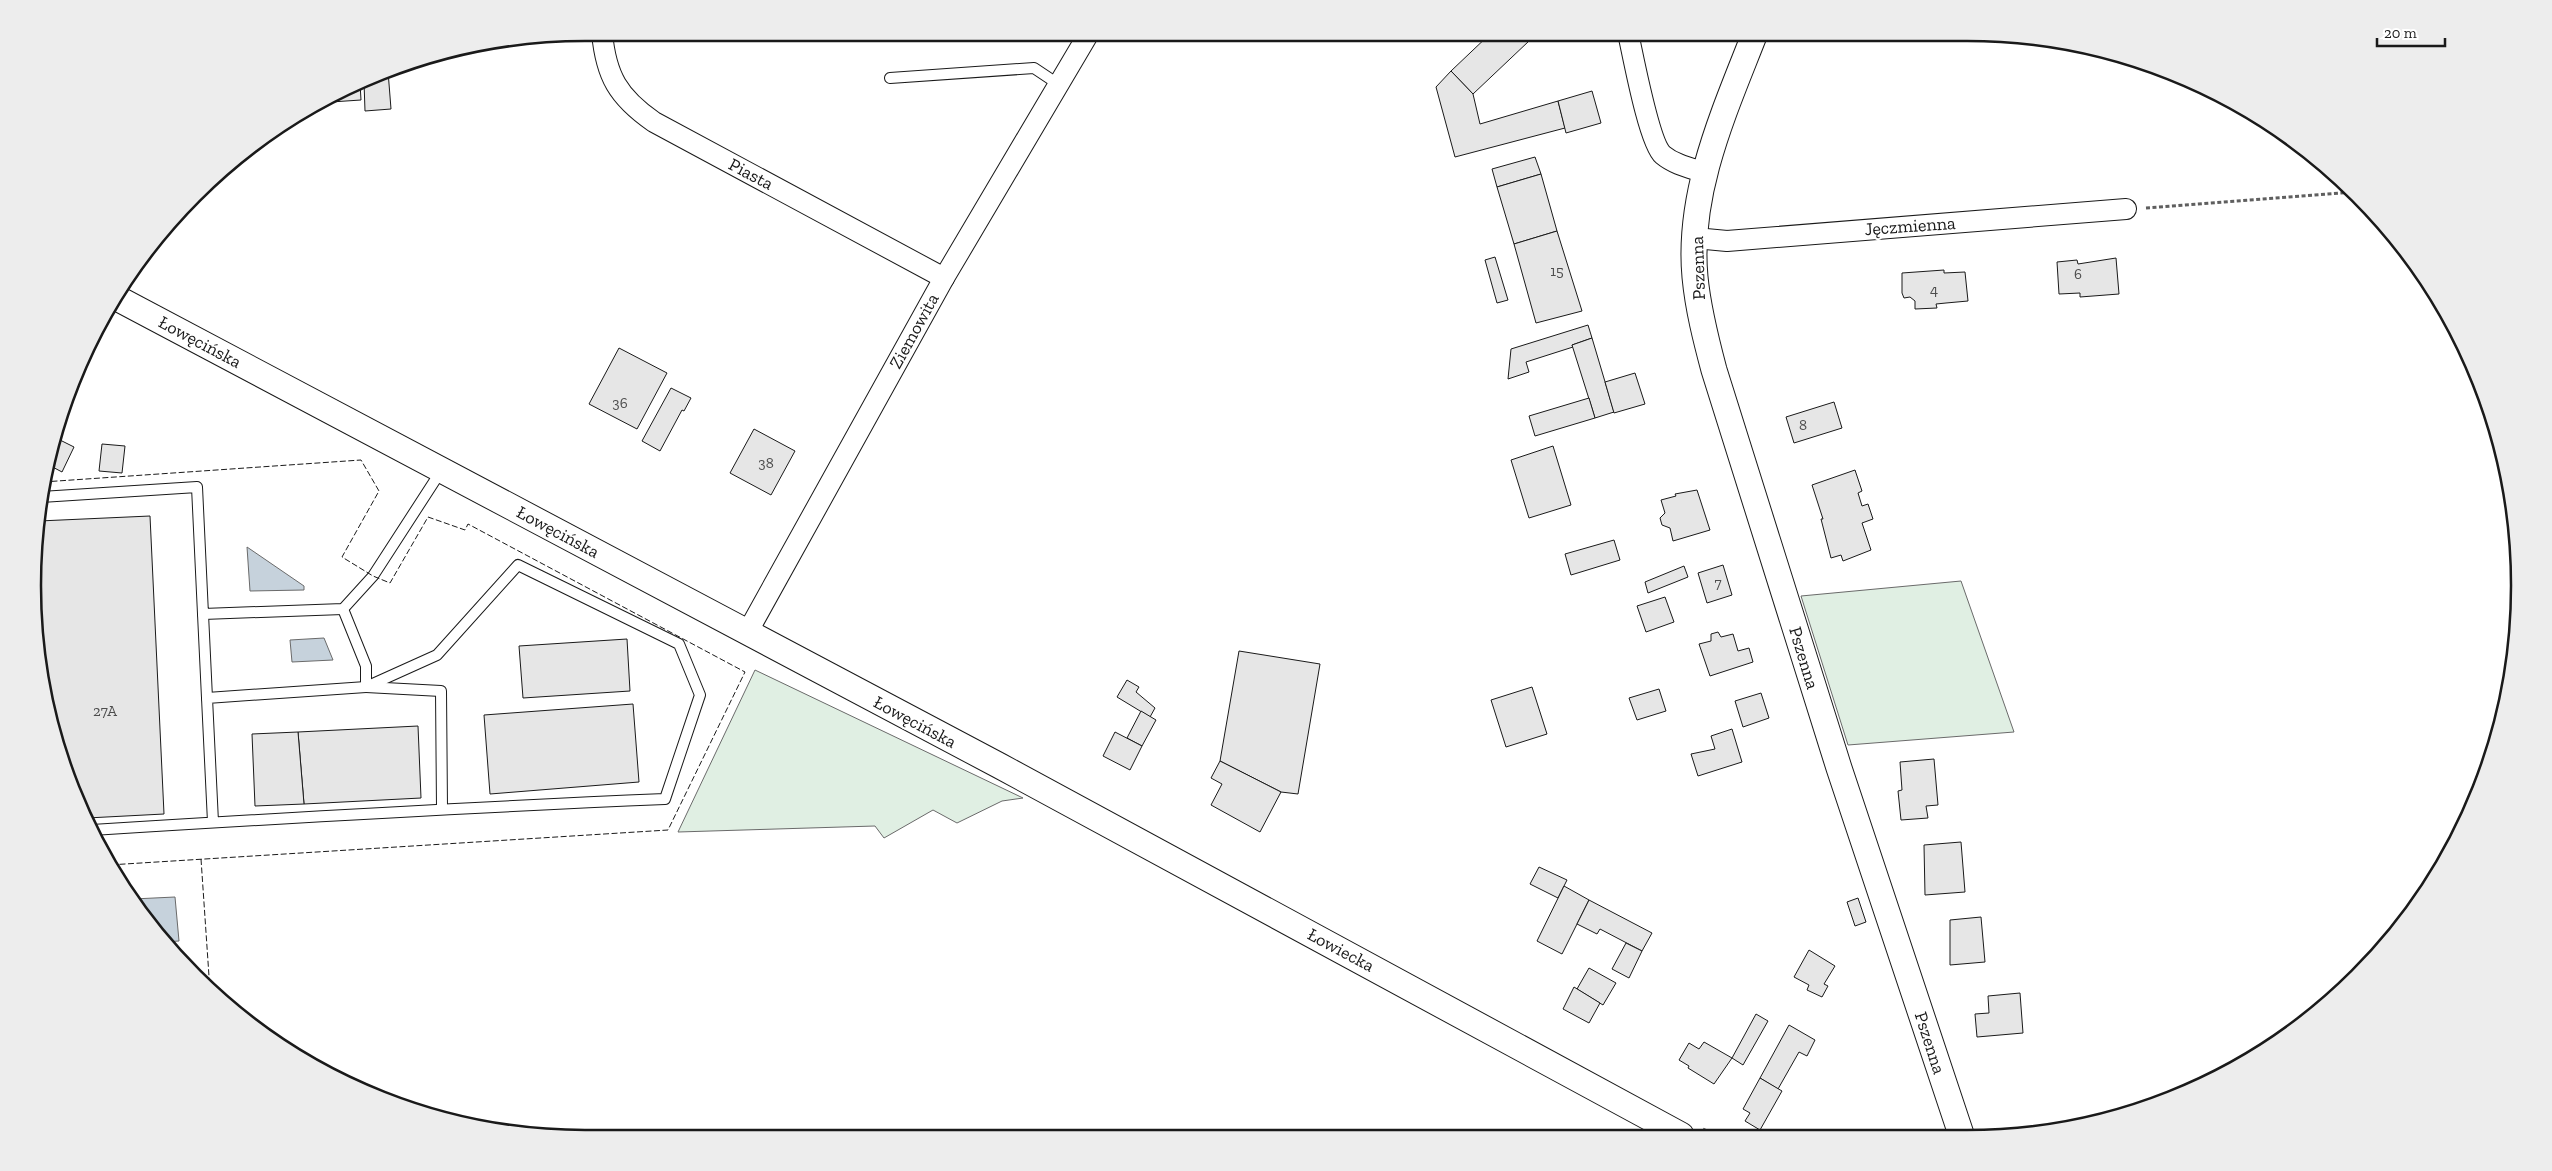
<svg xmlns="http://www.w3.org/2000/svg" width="2552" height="1171" font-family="'Zilla Slab',serif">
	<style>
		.green { fill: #e0efe3; stroke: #6a6a6a }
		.water { fill: #c6d2dc; stroke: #6a6a6a }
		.building { fill: #e6e6e6; stroke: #1a1a1a }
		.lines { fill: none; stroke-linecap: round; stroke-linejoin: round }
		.service-casing { stroke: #1a1a1a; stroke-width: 12 }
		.minor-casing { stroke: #1a1a1a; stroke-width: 22 }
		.tertiary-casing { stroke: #1a1a1a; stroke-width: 27 }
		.path { stroke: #5f5f5f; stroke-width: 3; stroke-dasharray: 4 2.5; stroke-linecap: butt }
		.service { stroke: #fff; stroke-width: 10 }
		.minor { stroke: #fff; stroke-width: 20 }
		.tertiary { stroke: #fff; stroke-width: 25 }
		.fence { stroke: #1a1a1a; stroke-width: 1; stroke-dasharray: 6 2.5; stroke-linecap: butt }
		.labels { text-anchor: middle; stroke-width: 4; stroke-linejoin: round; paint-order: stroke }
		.number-label { font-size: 15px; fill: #4d4d4d }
		.street-label { font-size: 18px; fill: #1a1a1a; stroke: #fff }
		.rim { fill: none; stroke: #1a1a1a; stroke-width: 2.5 }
	</style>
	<rect width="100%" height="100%" fill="#fff"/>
	<g class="green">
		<polygon points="1961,581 2014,732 1848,745 1801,596"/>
		<polygon points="755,670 1023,798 1002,801 957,823 933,810 884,838 875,826 678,832"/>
	</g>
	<g class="water">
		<polygon points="247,547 304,586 304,590 250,591"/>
		<polygon points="324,638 333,660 292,662 290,640"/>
		<polygon points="175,897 179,941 164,942 133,899"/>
	</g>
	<g class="building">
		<polygon points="1491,33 1522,33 1529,41 1473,94 1451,71"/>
		<polygon points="388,71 391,109 365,111 364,82"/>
		<polygon points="1451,71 1473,94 1480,124 1558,101 1565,128 1455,157 1436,87"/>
		<polygon points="360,83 361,100 316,103"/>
		<polygon points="1592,91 1601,123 1566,133 1558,101"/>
		<polygon points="1535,157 1541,174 1497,187 1492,169"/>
		<polygon points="1541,174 1557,231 1514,244 1497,187"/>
		<polygon points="1557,231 1582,311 1536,323 1514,244"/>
		<polygon points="1495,257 1508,300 1497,303 1485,260"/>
		<polygon points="2116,258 2119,294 2080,297 2080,293 2059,294 2057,262 2077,260 2078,264"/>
		<polygon points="1944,270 1944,273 1965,272 1968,301 1946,303 1936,304 1937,308 1915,309 1915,301 1910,297 1904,298 1902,293 1902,273"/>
		<polygon points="1588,325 1592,338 1572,345 1573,347 1526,362 1529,372 1508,379 1511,349"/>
		<polygon points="1592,338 1614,412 1595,418 1572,345"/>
		<polygon points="619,348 667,373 637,429 589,404"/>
		<polygon points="1635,373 1645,404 1614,413 1605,382"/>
		<polygon points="671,388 691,398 684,411 682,410 660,451 642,441"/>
		<polygon points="1589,398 1595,418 1535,436 1529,416"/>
		<polygon points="1834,402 1842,428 1794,443 1786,417"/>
		<polygon points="754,429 795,451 771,495 730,473"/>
		<polygon points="54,437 74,447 62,472 47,464"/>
		<polygon points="102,444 125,446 122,473 99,471"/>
		<polygon points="1553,446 1571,505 1529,518 1511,460"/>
		<polygon points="1855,470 1862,491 1858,493 1862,506 1868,504 1873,519 1862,523 1871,550 1843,561 1841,555 1831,558 1821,519 1823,519 1812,485"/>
		<polygon points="1697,490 1710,530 1673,541 1670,528 1662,525 1660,518 1665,513 1661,500 1676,496 1675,494"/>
		<polygon points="150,516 164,814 87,818 62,764 37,658 33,585 39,521"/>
		<polygon points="1614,540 1620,560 1571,575 1565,554"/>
		<polygon points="1723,565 1732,595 1707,603 1698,573"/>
		<polygon points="1684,566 1688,577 1648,593 1645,582"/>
		<polygon points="1665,597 1674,622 1646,632 1637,606"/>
		<polygon points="1718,632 1721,637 1733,634 1738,651 1749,648 1753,662 1710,676 1699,644 1711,641 1711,634"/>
		<polygon points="627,639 630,691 523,698 519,646"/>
		<polygon points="1239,651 1320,664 1298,794 1281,792 1220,761"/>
		<polygon points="1127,680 1139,687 1136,692 1155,708 1150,717 1117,697"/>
		<polygon points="1532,687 1547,734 1506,747 1491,700"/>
		<polygon points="1659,689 1666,711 1637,720 1629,698"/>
		<polygon points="1761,693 1769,718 1743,727 1735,701"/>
		<polygon points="633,704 639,782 490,794 484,715"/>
		<polygon points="1141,711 1156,720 1142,746 1127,738"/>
		<polygon points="418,726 421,798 304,804 298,732"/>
		<polygon points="1732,729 1742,762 1698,776 1691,754 1715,749 1711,736"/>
		<polygon points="298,732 304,804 255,806 252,734"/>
		<polygon points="1115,732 1142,746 1130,770 1103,756"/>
		<polygon points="1934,759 1938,805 1926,806 1928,818 1901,820 1898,791 1902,790 1900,762"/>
		<polygon points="1220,761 1281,792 1260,832 1211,805 1222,784 1211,778"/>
		<polygon points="1961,842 1965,892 1925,895 1924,845"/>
		<polygon points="1539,867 1567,880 1558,898 1530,884"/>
		<polygon points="1564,886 1589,900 1562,954 1537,941"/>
		<polygon points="1858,898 1866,922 1855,926 1847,902"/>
		<polygon points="1589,900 1652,933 1642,951 1600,929 1597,934 1577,924"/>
		<polygon points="1981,917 1985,962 1950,965 1950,920"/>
		<polygon points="1626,943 1642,951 1629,978 1612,969"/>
		<polygon points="1809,950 1835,966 1824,984 1828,986 1822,997 1807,990 1809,985 1794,977"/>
		<polygon points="1589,968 1616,983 1603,1005 1577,989"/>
		<polygon points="1574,987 1600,1003 1589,1023 1563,1009"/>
		<polygon points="2020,993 2023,1033 1977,1037 1975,1014 1989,1013 1988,996"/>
		<polygon points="1756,1014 1768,1021 1743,1065 1732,1058"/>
		<polygon points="1789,1025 1815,1040 1807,1056 1799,1052 1778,1089 1760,1078"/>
		<polygon points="1704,1042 1732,1058 1714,1084 1688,1068 1689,1066 1679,1060 1689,1043 1699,1049"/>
		<polygon points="1760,1078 1782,1091 1760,1130 1745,1121 1750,1113 1743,1109"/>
	</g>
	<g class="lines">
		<g class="service-casing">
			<g id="service">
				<polyline points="890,78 1034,68 1058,84"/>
				<polyline points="41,497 197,487 203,614 343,609 373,576 441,471"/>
				<polyline points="343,609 366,666 366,687 441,691 442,808"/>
				<polyline points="203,614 207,698"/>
				<path d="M92 830C283 818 474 807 665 799L700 695 679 644 518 565 437 655 366 687 207 698 213 822"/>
			</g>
		</g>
		<g class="minor-casing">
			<g id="minor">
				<path d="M602 33C606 76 618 97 654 122L944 278"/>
				<path d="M1628 33C1633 55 1649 143 1663 155 1675 165 1691 168 1706 173"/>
				<polyline points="1695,238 1727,241 2126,209"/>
				<polyline points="747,633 944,278 1089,33"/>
			</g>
		</g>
		<g class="tertiary-casing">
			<g id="tertiary">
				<path d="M1755 33C1725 110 1687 192 1695 277 1698 309 1706 340 1714 370L1839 768 1961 1134"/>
				<polyline points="115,297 1000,766 1681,1135"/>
			</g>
		</g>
		<g class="path">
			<polyline points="2146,208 2355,192"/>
			<polyline points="1703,1129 1715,1135"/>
		</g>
		<use href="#service" class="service"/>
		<use href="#minor" class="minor"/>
		<use href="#tertiary" class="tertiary"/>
		<g class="fence">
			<polyline points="43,482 361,460 379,491 342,557 373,576 390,583 428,517 465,530 468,524 745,672 668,830 109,865"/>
			<polyline points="201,859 210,991"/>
		</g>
	</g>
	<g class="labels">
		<g class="number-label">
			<text x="1557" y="276">15</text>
			<text x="2078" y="279">6</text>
			<text x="1934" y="295">4</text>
			<text x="620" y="408">36</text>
			<text x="1803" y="430">8</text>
			<text x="766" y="468">38</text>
			<text x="1718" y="588">7</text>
			<text x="105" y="716">27A</text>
		</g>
		<g class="street-label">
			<text transform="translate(751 174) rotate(28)" y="6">Piasta</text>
			<text transform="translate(1910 226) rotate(-4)" y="6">Jęczmienna</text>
			<text transform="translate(1698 268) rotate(-92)" y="6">Pszenna</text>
			<text transform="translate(914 331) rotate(-61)" y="6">Ziemowita</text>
			<text transform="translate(200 342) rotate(28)" y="6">Łowęcińska</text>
			<text transform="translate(558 532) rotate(28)" y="6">Łowęcińska</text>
			<text transform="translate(1804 658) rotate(73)" y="6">Pszenna</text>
			<text transform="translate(915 722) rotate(28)" y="6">Łowęcińska</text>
			<text transform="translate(1341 950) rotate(28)" y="6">Łowiecka</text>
			<text transform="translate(1930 1043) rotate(72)" y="6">Pszenna</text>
		</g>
	</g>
	<path d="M0 0H2552V1171H0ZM585 41H1967A544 544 0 0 1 2511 585V586A544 544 0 0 1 1967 1130H585A544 544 0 0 1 41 586V585A544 544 0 0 1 585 41Z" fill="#ededed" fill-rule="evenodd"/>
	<path class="rim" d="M585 41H1967A544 544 0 0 1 2511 585V586A544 544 0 0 1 1967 1130H585A544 544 0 0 1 41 586V585A544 544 0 0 1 585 41Z"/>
	<path d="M2377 38v8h68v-8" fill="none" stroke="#1a1a1a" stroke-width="2.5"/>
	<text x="2384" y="38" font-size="15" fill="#1a1a1a" stroke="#ffffff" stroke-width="4" paint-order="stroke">20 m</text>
</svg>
